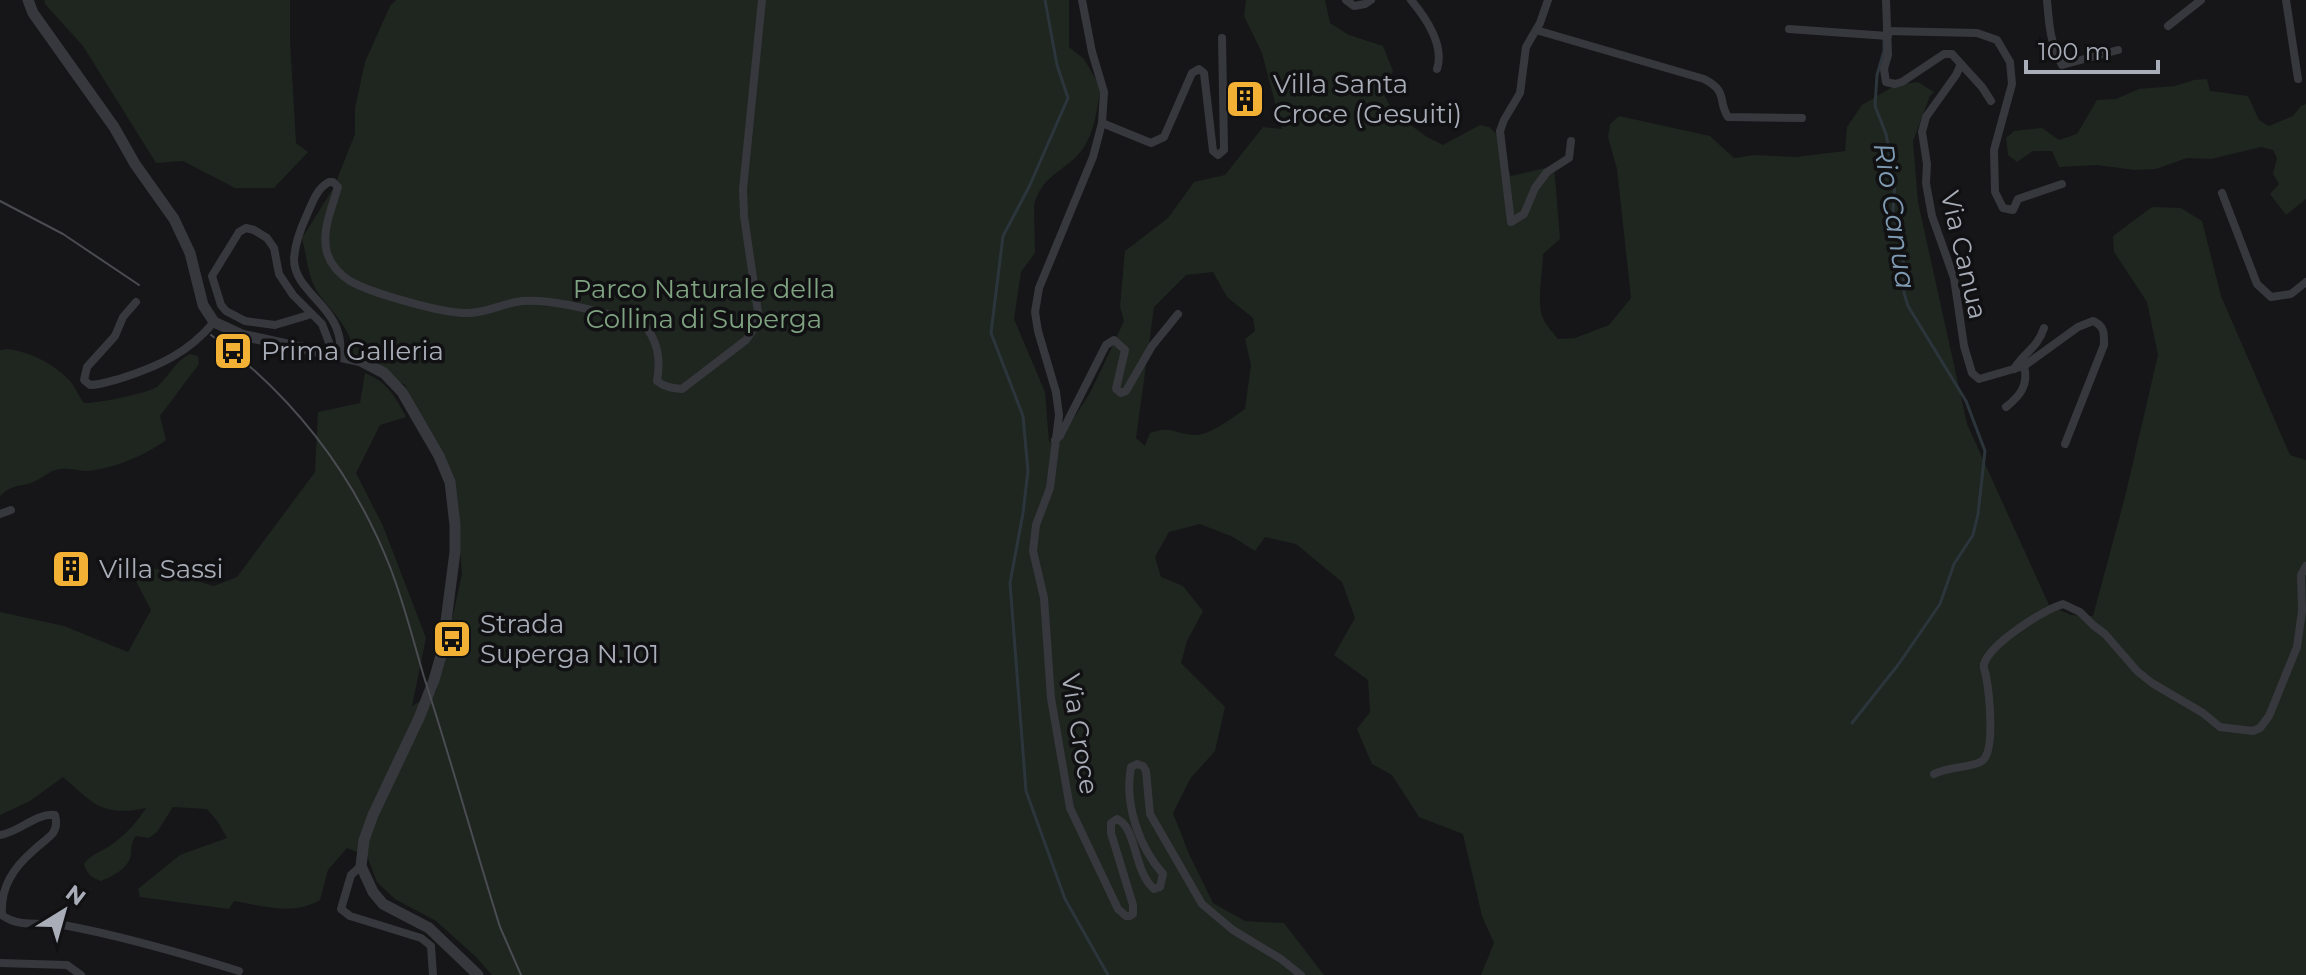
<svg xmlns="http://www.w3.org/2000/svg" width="2306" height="975" font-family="Montserrat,sans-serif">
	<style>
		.green { fill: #1e261f; fill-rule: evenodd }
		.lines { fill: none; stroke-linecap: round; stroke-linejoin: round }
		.stream { stroke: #2c353c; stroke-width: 3 }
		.minor { stroke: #37383d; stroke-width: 8 }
		.tertiary { stroke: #37383d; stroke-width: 11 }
		.tram { stroke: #4a4c52; stroke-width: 2 }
		.labels { text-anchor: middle; stroke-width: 7; stroke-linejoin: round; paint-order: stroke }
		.poi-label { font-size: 26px; fill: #a8adb8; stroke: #111113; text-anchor: start }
		.street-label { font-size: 26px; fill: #a8adb8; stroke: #111113 }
		.park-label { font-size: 26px; fill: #7fa381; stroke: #111113 }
		.water-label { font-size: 28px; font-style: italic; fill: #7f9bb3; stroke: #111113 }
	</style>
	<rect width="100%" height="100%" fill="#161618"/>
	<g class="green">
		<polygon points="44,0 290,0 290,40 296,143 308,152 274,188 235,188 183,161 156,163 83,46 45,4"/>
		<path d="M396 0H1069V47L1084 59 1101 88C1096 113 1094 140 1075 158 1056 175 1042 178 1034 205L1035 253 1021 272 1014 319 1045 392 1049 442 1065 436C1071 419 1082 407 1091 391 1102 368 1113 345 1124 321L1120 307 1125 251 1168 218 1194 182 1225 175 1263 127 1282 129 1262 53 1244 16 1246 0H1325L1330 23 1349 35 1383 46 1393 71 1382 91 1394 113 1427 137 1443 145 1480 125 1489 127 1504 141 1507 167 1511 176 1554 166 1560 239 1543 254C1543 272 1536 304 1543 318 1546 326 1553 332 1558 339L1575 338 1609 325 1631 298 1617 169 1608 137 1610 124 1619 116 1710 136 1734 158 1754 155 1796 157 1845 151 1847 127 1862 105 1896 85 1918 82 1934 92 1930 96 1913 141 1918 202 1967 424 2049 605 2071 615 2093 616 2125 497 2158 355 2147 302 2114 252 2113 236 2152 207 2181 208 2202 221 2221 296 2290 455 2306 460V975H1481L1494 943 1482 916 1463 834 1419 817 1392 775 1372 764 1357 729 1370 712 1368 680 1334 655 1355 618 1342 582 1296 544 1265 537 1255 551 1233 537 1200 524 1169 532 1155 557 1161 577 1183 586 1203 611 1187 641 1181 663 1225 707 1215 751 1190 779 1173 813 1189 854 1213 903 1245 921 1284 923 1324 975H492L475 956 436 921 395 899 377 882 367 856 347 848 328 870 320 900C294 916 263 906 234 901L229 909 140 897 138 889 180 855 227 838 218 822 207 809 173 807 157 832 149 838 136 836C130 844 132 846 131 855 128 869 113 876 101 881 92 878 87 874 84 864 91 853 105 851 115 842 127 833 138 821 146 808 102 817 94 804 63 777L30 801 0 815V612L64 626 128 652 151 610 125 560 214 586 237 577 315 472 318 412 360 403 365 373C387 382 396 397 406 417L380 425 356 473 383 526 426 638 412 706 436 692 462 574 457 509 450 476 405 385 352 353C354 328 326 308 315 288 308 274 306 254 302 238L334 187 355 134V108L365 62 390 6ZM1213 272 1227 297 1253 318 1255 331 1245 339 1251 365 1245 409C1232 418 1209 436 1194 435 1174 434 1172 425 1150 433L1145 446 1136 438 1154 307 1186 275Z"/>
		<polygon points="2207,79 2210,91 2248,96 2259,120 2269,126 2293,116 2301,106 2306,104 2306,199 2286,215 2270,194 2279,184 2273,174 2277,158 2273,150 2261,147 2211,159 2187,158 2156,169 2135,170 2097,165 2059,167 2052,151 2033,151 2017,162 2008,155 2006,138 2014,131 2042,128 2059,140 2077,134 2097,100 2116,99 2139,89 2175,86 2194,80"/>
		<path d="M8 349C31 352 54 364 70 381 76 388 78 396 84 403 94 404 151 393 158 386 170 375 175 361 190 354L198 356 199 364 160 416 166 440C144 456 113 469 86 471 78 471 69 468 61 469 48 470 40 481 28 484 16 486 9 487 0 496V350Z"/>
	</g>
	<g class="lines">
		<g class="stream">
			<polyline points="1045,0 1057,65 1068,98 1029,187 1003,236 991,333 1023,416 1028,471 1023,513 1010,583 1026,791 1065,899 1108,975"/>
			<polyline points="1852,723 1898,665 1940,604 1954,564 1973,535 1978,514 1985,451 1966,401 1908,306 1904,293 1903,246 1893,211 1895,181 1886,134 1875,106 1877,75 1884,51 1884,39"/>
		</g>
		<g class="minor">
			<path d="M1082 0 1092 52 1104 92 1102 123 1093 157 1039 288 1035 312 1038 331 1056 392 1059 415 1050 488 1036 525 1033 551 1044 598 1051 698 1070 808 1118 909 1126 916H1130L1133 914V905L1111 833V823L1117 819C1137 827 1133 871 1154 889L1160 887 1163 874C1139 847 1124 804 1131 767L1137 764 1143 766 1146 771 1150 814 1202 904 1233 930 1281 959 1301 975"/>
			<polyline points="1346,0 1354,6 1365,4 1371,0"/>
			<path d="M1411 0C1426 18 1445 45 1437 69"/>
			<polyline points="1548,0 1540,23 1526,47 1520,93 1504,120 1500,131 1511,222 1524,214 1535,188 1547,172 1569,158 1571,141"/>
			<path d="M1886 0 1888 55 1884 69 1886 82 1895 84 1902 82 1944 54H1952L1961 64 1956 75 1926 117 1922 132 1927 164 1926 183 1932 216 1954 278 1964 346 1972 373 1979 379 2024 366 2078 327 2093 321C2105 326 2104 334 2104 345L2065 444"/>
			<path d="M2047 0C2049 23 2050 44 2062 65L2118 50"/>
			<polyline points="2286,0 2298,79"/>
			<polyline points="2168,26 2201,0"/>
			<polyline points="1789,29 1888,36"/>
			<path d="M1536 30 1704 79C1729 92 1717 100 1728 117L1802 118"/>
			<polyline points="1887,31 1977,33 1997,40 2010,62 2012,84 1994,150 1995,192 2003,208 2013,210 2018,199 2062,184"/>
			<polyline points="1961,64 1982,87 1991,101"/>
			<polyline points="1102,123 1151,143 1164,137 1192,73 1199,69 1204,73 1213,151 1218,155 1224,150 1222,38"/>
			<polyline points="2222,193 2257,284 2271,297 2291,294 2306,282"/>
			<path d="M136 302 123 317 115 336 87 367 84 380 90 385C101 385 111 381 122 378 159 366 188 353 214 322"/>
			<polyline points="312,314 275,325 245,321 226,311 221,305 212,276 239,232 246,228 254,230 267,238 274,248 279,274 293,295 322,324 330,345 340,356"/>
			<path d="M340 356C346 307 294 295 294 259 295 244 300 230 306 217 312 204 316 189 329 182H333L338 187C332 208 321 231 327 253 331 265 339 274 350 281 371 293 444 314 468 313 486 313 504 303 522 301 556 298 609 315 643 323 658 341 661 359 657 381 664 387 672 388 682 389L746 340 755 327 758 312 744 216 743 189 762 0"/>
			<path d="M2014 369C2024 352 2037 349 2044 328"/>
			<path d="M2006 407C2020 396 2029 385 2024 366"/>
			<polyline points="1055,440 1060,436 1106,345 1114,340 1125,350 1116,389 1121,393 1126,391 1152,346 1178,314"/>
			<polyline points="0,514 11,510"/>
			<path d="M1934 774C1949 766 1972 768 1982 761 1996 751 1989 692 1986 676 1985 670 1983 669 1984 664 1991 643 2042 611 2063 604L2080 612 2093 625 2105 634 2137 671 2152 683 2203 713 2220 727 2253 731 2260 728 2269 716 2297 647 2302 611 2301 575 2306 566"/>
			<path d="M0 835C20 832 35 813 55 815 57 822 57 827 53 833 48 839 40 844 34 850 14 867 0 887 2 915 18 928 43 922 63 925 123 936 181 953 239 971"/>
			<polyline points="361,866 351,875 341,909 350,916 421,938 431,946 433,975"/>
			<polyline points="0,963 67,965 81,975"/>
		</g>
		<polyline class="tertiary" points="28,0 33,13 114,127 135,164 174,219 190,253 203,305 214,322 242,335 361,361 384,373 402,392 439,456 450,482 455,525 455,552 442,652 434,680 419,718 373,815 364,840 361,866 373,892 383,904 429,928 478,975"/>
		<g class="tram">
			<polyline points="0,201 63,234 139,285"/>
			<path d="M211 335C292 395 353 473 390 567 404 603 413 640 424 677 451 760 474 844 500 927L521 975"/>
		</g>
	</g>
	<defs>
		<g id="building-square" transform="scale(2)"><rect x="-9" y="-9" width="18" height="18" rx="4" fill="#f2b134" stroke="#111113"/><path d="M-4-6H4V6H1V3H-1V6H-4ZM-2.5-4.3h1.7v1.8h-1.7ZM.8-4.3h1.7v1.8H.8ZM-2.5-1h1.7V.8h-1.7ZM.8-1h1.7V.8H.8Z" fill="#111"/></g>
		<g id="bus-square" transform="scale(2)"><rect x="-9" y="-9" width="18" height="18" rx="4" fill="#f2b134" stroke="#111113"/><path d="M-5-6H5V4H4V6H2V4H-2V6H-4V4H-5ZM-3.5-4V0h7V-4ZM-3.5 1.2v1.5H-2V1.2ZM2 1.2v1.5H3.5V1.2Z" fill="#111"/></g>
	</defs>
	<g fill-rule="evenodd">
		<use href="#building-square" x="1245" y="99"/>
		<use href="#bus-square" x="233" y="351"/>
		<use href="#building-square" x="71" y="569"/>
		<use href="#bus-square" x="452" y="639"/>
	</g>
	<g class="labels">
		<g class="poi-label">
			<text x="1273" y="93">Villa Santa<tspan x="1273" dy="30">Croce (Gesuiti)</tspan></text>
			<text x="261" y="360">Prima Galleria</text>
			<text x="99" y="578">Villa Sassi</text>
			<text x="480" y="633">Strada<tspan x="480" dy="30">Superga N.101</tspan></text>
		</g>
		<g class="street-label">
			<text transform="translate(1964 255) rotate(77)" y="9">Via Canua</text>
			<text transform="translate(1080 734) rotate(81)" y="9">Via Croce</text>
		</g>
		<g class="park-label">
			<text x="704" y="298">Parco Naturale della<tspan x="704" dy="30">Collina di Superga</tspan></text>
		</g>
		<g class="water-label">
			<text transform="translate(1895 216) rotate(81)" y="10">Rio Canua</text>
		</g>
	</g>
	<g transform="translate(64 911) rotate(37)" stroke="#111113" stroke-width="6" paint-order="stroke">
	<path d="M0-6L14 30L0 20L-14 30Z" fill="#a8adb8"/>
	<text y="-12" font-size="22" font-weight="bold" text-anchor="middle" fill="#a8adb8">N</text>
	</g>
	<path d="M2026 60v12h132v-12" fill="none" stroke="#a8adb8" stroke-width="4"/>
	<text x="2038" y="60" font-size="24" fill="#a8adb8" stroke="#111113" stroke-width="6" paint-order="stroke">100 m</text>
</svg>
